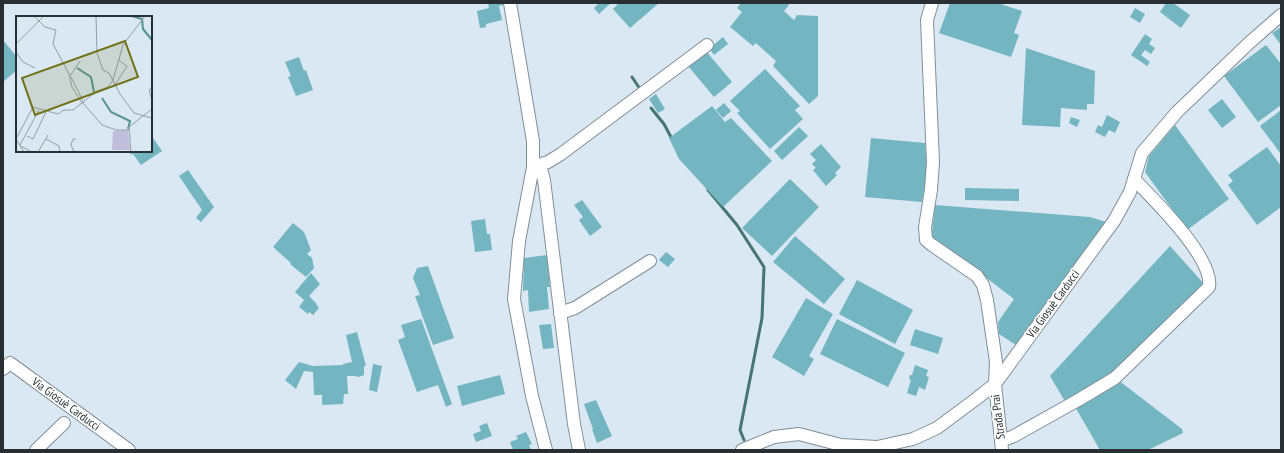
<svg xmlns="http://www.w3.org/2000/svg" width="1284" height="453" font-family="'PT Sans Narrow',sans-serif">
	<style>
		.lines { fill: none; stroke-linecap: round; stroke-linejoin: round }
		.stream { stroke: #467672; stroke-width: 3 }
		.building { fill: #74b5c2 }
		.minor-casing { stroke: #818f98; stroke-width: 14 }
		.minor { stroke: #fff; stroke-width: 12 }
		.labels { text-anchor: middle; stroke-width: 3.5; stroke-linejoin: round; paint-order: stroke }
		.street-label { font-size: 12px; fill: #292e32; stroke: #fff }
		.inset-river { fill: none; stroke: #53958e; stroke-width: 2 }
		.inset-road { fill: none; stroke: #939ea6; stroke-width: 1 }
		.view { fill: #727115; fill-opacity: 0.15; stroke: #727115; stroke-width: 2 }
		.inset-edge { fill: none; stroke: #292e32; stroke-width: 2 }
	</style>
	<rect width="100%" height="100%" fill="#d9e8f3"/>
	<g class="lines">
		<g class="stream">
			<polyline points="632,77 640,89"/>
			<polyline points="651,108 664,124 672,139"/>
			<polyline points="708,190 737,225 764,267 762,318 740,430 744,440"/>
		</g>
	</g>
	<g class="building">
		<polygon points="488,3 504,3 504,5 499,6 502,20 486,24 486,27 480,28 477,11 489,8"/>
		<polygon points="599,3 611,3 599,14 594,8"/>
		<polygon points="619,3 659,3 630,28 613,9"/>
		<polygon points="741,3 787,3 789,5 784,11 794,20 797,15 818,16 818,96 809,104 773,66 776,61 756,43 753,46 730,27 742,12 737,8"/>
		<polygon points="950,3 998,3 1022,11 1014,33 1019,35 1011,57 939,33"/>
		<polygon points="1166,3 1173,3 1190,15 1181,28 1160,12"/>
		<polygon points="1135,8 1145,14 1140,23 1130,17"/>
		<polygon points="1281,27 1281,45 1272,33"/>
		<polygon points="1145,34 1152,39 1149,44 1155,48 1151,54 1145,50 1141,55 1150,62 1147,66 1131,55"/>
		<polygon points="723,37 728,44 714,55 710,49 711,47"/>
		<polygon points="3,40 17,57 17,70 3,82"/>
		<polygon points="1266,45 1281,64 1281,105 1258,122 1224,76"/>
		<polygon points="1026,48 1095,71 1094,104 1087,104 1087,110 1061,108 1060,127 1022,125"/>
		<polygon points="706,51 732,82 714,97 688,66"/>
		<polygon points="299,57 304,71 306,70 313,90 296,96 288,77 291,76 285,62"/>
		<polygon points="765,69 800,106 795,110 803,119 770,149 737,113 740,111 730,101"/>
		<polygon points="656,94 665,109 658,113 649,99"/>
		<polygon points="1222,99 1236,117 1222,128 1208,110"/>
		<polygon points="724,103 731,111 723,118 716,110"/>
		<polygon points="712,106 725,122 731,118 772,161 723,207 679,159 669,138"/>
		<polygon points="1281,110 1281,154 1260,126"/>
		<polygon points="1107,115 1120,122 1115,133 1109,130 1105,137 1095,132 1098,125 1102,127"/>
		<polygon points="1071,117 1080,120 1077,127 1069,123"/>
		<polygon points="1175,125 1229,199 1187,230 1145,172 1149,156"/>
		<polygon points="799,127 808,136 782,160 774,151"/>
		<polygon points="151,135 162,151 141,165 133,154 131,155 129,151 151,151"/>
		<polygon points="871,138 925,143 927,170 922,202 865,197"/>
		<polygon points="821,144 841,167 835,173 837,175 826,186 813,170 816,168 812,164 816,160 810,154"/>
		<polygon points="1267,147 1281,166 1281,207 1257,225 1228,185 1233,181 1228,175"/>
		<polygon points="188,170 214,207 201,222 196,218 202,210 179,176"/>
		<polygon points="790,179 819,207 772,256 742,228"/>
		<polygon points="965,188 1019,189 1019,201 965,200"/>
		<polygon points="582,200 602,227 590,236 579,220 583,217 574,205"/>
		<polygon points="935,205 1090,217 1106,222 1016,345 999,334 998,322 1014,299 933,237 932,233"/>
		<polygon points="485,219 487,234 490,234 492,250 475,252 471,221"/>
		<polygon points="293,223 304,232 311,250 307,254 312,258 314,268 306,277 290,264 291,263 273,247"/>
		<polygon points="795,236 845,279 824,304 773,262"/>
		<polygon points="1170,246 1205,285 1106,380 1066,403 1050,376"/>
		<polygon points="666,252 675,259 668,267 659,260"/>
		<polygon points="547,255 550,287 547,287 549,309 529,312 528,290 523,291 524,258"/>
		<polygon points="428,266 454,338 433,345 415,296 420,295 413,278 417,268"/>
		<polygon points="311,273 320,284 309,296 315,302 319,308 313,315 309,312 308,314 299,307 304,300 295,292"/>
		<polygon points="857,280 913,310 895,344 839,314"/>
		<polygon points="806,298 833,314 809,356 814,359 804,376 772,357"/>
		<polygon points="421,319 452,404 446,407 438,385 417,392 398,340 405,337 401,325"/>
		<polygon points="837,319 905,353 888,387 820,354"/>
		<polygon points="551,324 554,348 543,349 539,325"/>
		<polygon points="915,329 943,338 938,354 910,345"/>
		<polygon points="357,332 366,366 364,366 364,375 359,377 355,376 347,376 348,394 344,394 343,404 322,405 322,395 314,395 313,372 304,371 296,389 285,380 299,362 313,366 343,365 343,364 352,362 346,335"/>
		<polygon points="373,364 382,366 377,392 369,390"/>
		<polygon points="915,365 928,370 926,376 929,377 925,390 919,387 916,396 907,393 911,380 909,379 910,375 912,375"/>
		<polygon points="500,375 505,394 462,406 457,386"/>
		<polygon points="1118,380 1182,429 1183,433 1148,450 1100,450 1074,405"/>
		<polygon points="596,400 612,436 597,443 592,429 593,429 584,404"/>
		<polygon points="487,423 492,436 476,442 473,434 481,431 479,426"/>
		<polygon points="526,432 532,444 529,445 531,450 513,450 510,442 518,439 516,436"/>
	</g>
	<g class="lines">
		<g class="minor-casing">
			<g id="minor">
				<polyline points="510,3 533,141 533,167 519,241 514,299 532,396 546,450"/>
				<polyline points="932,3 927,20 933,162 931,190 925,227 926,240 932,245 977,276 983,285 987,300 996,362 995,384 1002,450"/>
				<polyline points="540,165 544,180 574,424 579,450"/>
				<polyline points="533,167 548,162 561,154 707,45"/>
				<polyline points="560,313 575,308 650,261"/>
				<polyline points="3,369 10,363 129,450"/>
				<path d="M1001 441 1014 436 1080 399 1115 378 1209 287C1214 258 1154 200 1134 179"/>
				<polyline points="36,450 64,423"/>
				<polyline points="742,450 774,437 799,434 841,445 877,447 913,439 937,428 976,399 995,384 1114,221 1130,192 1142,153 1177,112 1249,43 1281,15"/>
			</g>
		</g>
		<use href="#minor" class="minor"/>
	</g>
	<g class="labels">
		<g class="street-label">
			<text transform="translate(1053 304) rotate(-54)" y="4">Via Giosuè Carducci</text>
			<text transform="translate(66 404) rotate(36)" y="4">Via Giosuè Carducci</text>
			<text transform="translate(998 417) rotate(-97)" y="4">Strada Prai</text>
		</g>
	</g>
	<g transform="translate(16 16)">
		<rect width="136" height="136" fill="#d9e8f3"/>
		<path d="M112 114 114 134H96L97 115Z" fill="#c1bedd"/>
		<path class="inset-river" d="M116 0 126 3 127 13 136 24M61 52 75 61 78 76M86 82 95 96 114 105 112 113"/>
		<path class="inset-road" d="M18 0 29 11 40 14 37 28 53 58 56 71 66 87M80 0 81 37 87 54 93 57 104 78 118 97 136 102M0 28 28 0M0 36 7 46 19 52M54 60 64 45M55 61 68 87M99 69 111 50 102 44M136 72 133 74 136 84M67 87 86 109 100 114H113M11 120 17 123 30 96M0 123 17 91 42 98 48 94H57L81 75 92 71 97 64 107 29 129 0M0 123 8 136M30 123 43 130 44 136M4 129 23 94M5 130 16 136M22 136 32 119M58 136 55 129 57 123H60M115 136 113 111 136 93"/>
		<path class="view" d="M109 25 122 61 19 99 6 62Z"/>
		<rect width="136" height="136" class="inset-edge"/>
	</g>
	<rect width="1284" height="453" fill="none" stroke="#292e32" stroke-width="8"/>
</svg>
